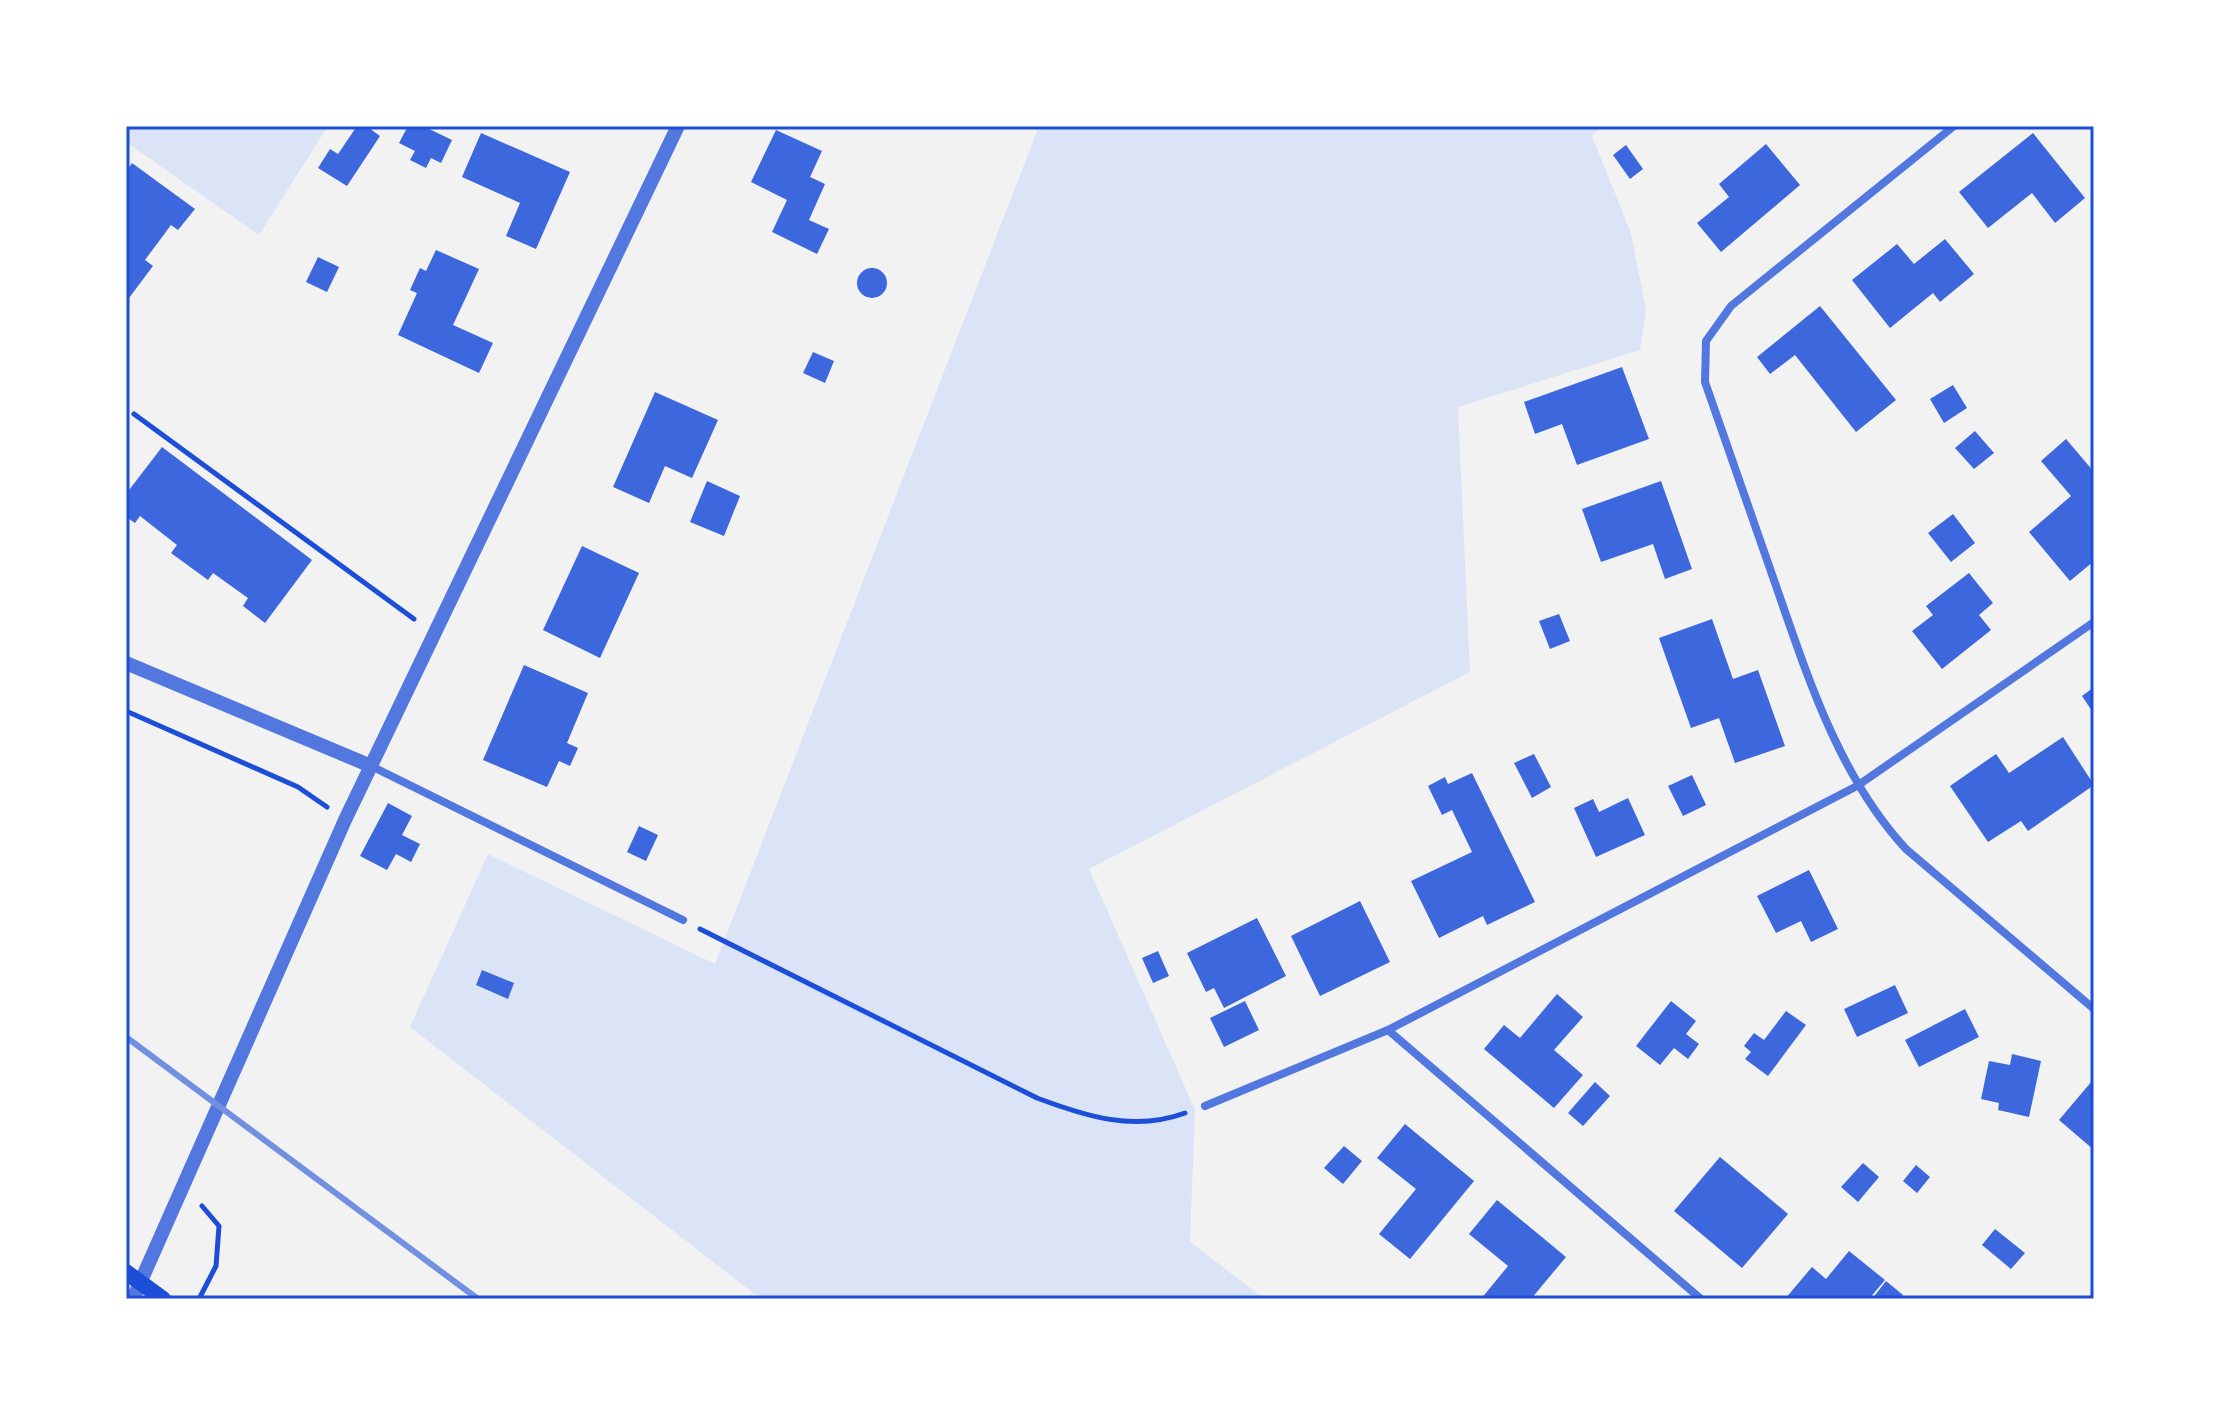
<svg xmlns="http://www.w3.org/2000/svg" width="2220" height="1425" font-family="'DM Sans',sans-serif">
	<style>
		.green { fill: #dbe4f7 }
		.building { fill: #3d67dc }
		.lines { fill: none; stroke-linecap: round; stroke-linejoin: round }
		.path { stroke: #1d4ed8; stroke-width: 5 }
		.minor { stroke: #5277de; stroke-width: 8 }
		.tertiary { stroke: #5277de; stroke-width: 14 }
		.secondary { stroke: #1d4ed8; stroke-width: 16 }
		.rail { stroke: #7290e2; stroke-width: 6 }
		.neatline { fill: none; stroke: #1d4ed8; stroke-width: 3 }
	</style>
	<rect width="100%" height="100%" fill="#f2f2f2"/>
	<g class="green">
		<polygon points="126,126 328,126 259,235 126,142"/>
		<polygon points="1039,126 1602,126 1592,136 1631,233 1646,310 1640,350 1458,407 1470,672 1089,869 1195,1110 1190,1242 1265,1299 761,1299 410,1027 488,854 715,964"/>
	</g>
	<g class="building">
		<polygon points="357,126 366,126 380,136 347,186 318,168 330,149 338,154"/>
		<polygon points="408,126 423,126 452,140 441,163 431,158 426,168 410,160 415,151 399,143"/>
		<polygon points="776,130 822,151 810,177 825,184 809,220 829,229 817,254 772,232 787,200 751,182"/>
		<polygon points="481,133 570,172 536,249 506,236 520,203 462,177"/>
		<polygon points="2033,133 2085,198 2055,223 2032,193 1988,228 1959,192"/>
		<polygon points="1766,144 1800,185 1721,252 1697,223 1729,197 1719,184"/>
		<polygon points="1626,145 1643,169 1630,179 1613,155"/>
		<polygon points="132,163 195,209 178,230 171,225 145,260 153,266 126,302 126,172"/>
		<polygon points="1945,239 1974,274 1940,302 1933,293 1890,328 1852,280 1897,244 1914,264"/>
		<polygon points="436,250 479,269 453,325 493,343 479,373 398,335 417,293 410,290 420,268 426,271"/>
		<polygon points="318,257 339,267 327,292 306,282"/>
		<circle cx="872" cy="283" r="15"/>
		<polygon points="1820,306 1896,400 1856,432 1795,355 1770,374 1757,357"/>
		<polygon points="813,352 834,361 825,383 803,373"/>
		<polygon points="1622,367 1649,439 1577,465 1562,424 1535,434 1524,402"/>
		<polygon points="1953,385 1967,408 1944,423 1930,399"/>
		<polygon points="655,392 718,420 692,478 665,466 649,503 613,487"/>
		<polygon points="1975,431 1994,453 1974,469 1955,448"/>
		<polygon points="2066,439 2094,472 2094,561 2070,581 2029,532 2071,496 2041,461"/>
		<polygon points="162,447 312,560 265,623 243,606 248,598 213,573 208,580 171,553 177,545 140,516 135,523 126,517 126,494"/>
		<polygon points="707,481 740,496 724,536 690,522"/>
		<polygon points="1661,481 1692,569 1665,579 1653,544 1601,562 1582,509"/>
		<polygon points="1953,514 1975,543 1951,562 1928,533"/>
		<polygon points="582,546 639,573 600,658 543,630"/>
		<polygon points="1969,573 1993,603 1979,615 1991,630 1942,669 1912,631 1933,615 1926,606"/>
		<polygon points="1559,614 1570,641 1550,649 1539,621"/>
		<polygon points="1712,619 1733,679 1758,670 1785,746 1735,763 1719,718 1691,728 1659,638"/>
		<polygon points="524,665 588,693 567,743 578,748 570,766 559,761 547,787 483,760"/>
		<polygon points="2094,687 2094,714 2082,696"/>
		<polygon points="2063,737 2094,785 2028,831 2021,821 1988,842 1950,786 1996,754 2009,773"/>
		<polygon points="1534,754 1551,787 1532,798 1514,763"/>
		<polygon points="1472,773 1535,902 1487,925 1483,916 1439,938 1411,881 1472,852 1452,810 1442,815 1428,786 1445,777 1448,784"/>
		<polygon points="1692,775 1706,805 1683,816 1668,786"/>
		<polygon points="1628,798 1645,835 1596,857 1574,808 1593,799 1599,812"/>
		<polygon points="388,803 412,816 402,835 420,844 411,862 396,854 387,870 360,856"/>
		<polygon points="639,826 658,835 646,861 627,852"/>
		<polygon points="1809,870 1838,929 1811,942 1801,921 1776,933 1757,896"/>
		<polygon points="1360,901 1390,962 1320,996 1291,936"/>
		<polygon points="1257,918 1286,976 1224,1008 1214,988 1206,992 1187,953"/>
		<polygon points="1158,951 1169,976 1153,983 1142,958"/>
		<polygon points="482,970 514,983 508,999 476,985"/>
		<polygon points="1895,985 1908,1013 1857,1037 1844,1009"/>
		<polygon points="1557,994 1583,1017 1554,1050 1583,1075 1554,1108 1484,1049 1504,1025 1520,1038"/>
		<polygon points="1245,1001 1259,1030 1224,1047 1210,1018"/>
		<polygon points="1671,1001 1696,1021 1686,1034 1699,1044 1688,1059 1674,1048 1660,1065 1636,1046"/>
		<polygon points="1965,1009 1979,1037 1919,1067 1905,1040"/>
		<polygon points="1786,1011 1806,1025 1768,1076 1745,1059 1751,1052 1744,1046 1754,1033 1764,1040"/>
		<polygon points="2012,1054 2041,1061 2029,1117 1998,1110 1999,1103 1981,1099 1989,1061 2010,1065"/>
		<polygon points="2092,1081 2094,1082 2094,1150 2059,1120"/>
		<polygon points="1595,1082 1610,1096 1583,1126 1568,1113"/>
		<polygon points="1405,1124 1474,1181 1410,1259 1379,1234 1416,1189 1377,1158"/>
		<polygon points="1344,1146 1362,1161 1343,1184 1324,1168"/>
		<polygon points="1720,1157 1788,1214 1742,1268 1674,1211"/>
		<polygon points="1863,1163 1879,1177 1858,1202 1841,1187"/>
		<polygon points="1916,1165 1930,1177 1917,1193 1903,1181"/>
		<polygon points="1497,1200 1566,1257 1531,1299 1481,1299 1508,1266 1469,1234"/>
		<polygon points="1995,1229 2025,1253 2011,1269 1982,1245"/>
		<polygon points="1849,1251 1885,1280 1869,1299 1785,1299 1812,1267 1826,1279"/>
		<polygon points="1886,1281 1903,1295 1899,1299 1872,1299"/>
	</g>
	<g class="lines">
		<g class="path">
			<polyline points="134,414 414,619"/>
			<polyline points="126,711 298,787 327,807"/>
			<path d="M700 929 1037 1098C1085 1116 1134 1132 1185 1113"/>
			<polyline points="199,1299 216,1266 219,1226 202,1206"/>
		</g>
		<g class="minor">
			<path d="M1954 126 1731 306 1706 341 1705 382C1729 449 1752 516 1775 583 1807 675 1839 777 1906 849L2094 1009"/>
			<polyline points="371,766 683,920"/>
			<polyline points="1388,1030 1701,1299"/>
			<polyline points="1205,1106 1388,1030 1857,786 2094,622"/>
		</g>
		<g class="tertiary">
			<polyline points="126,663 371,766"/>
			<polyline points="133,1299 345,820 678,126"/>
		</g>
		<polyline class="secondary" points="126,1272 163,1299"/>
		<polyline class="rail" points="126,1037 478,1299"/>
	</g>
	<rect width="2220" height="1425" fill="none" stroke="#ffffff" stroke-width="256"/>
	<rect x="128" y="128" width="1964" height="1169" class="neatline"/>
</svg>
